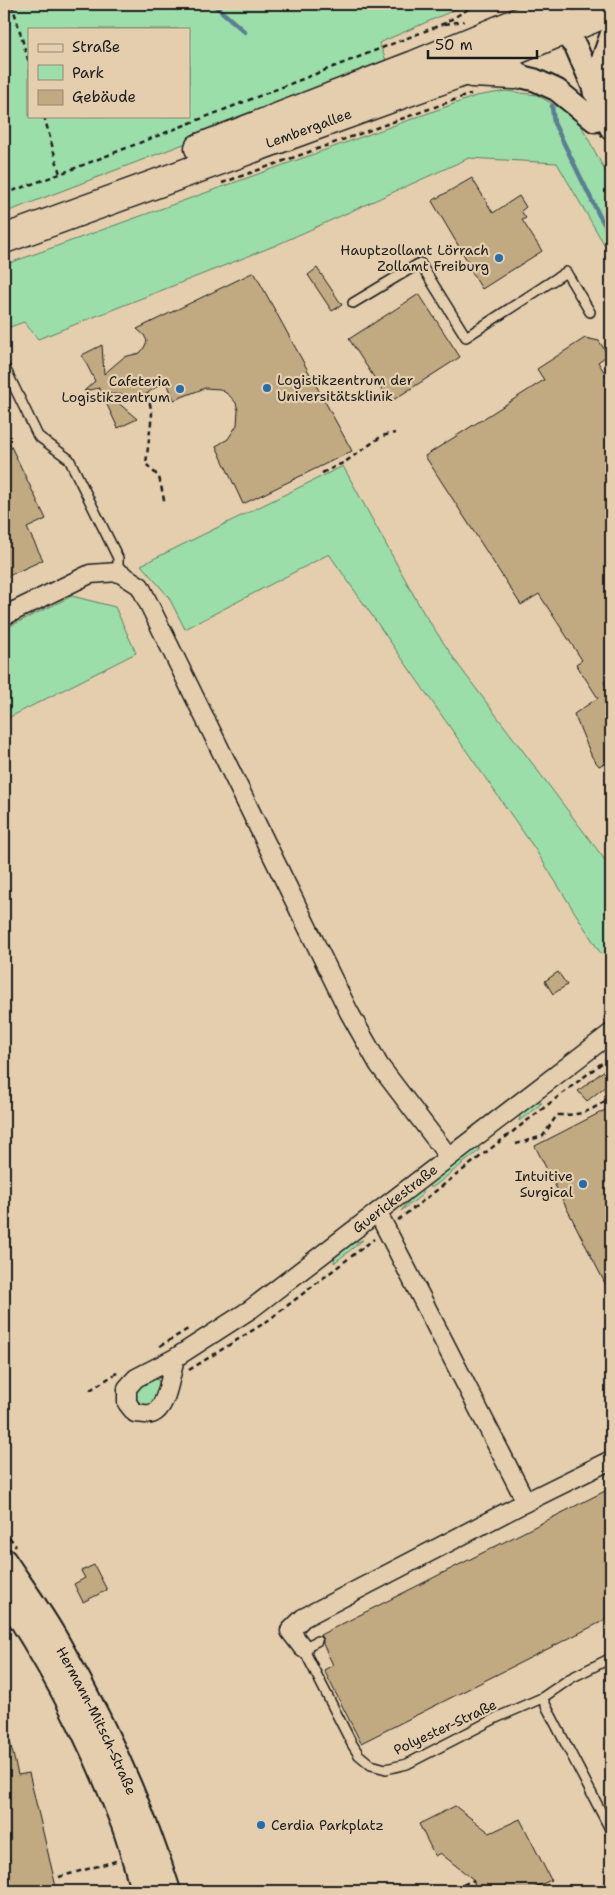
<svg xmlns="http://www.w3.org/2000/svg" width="615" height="1895" font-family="'Shantell Sans',sans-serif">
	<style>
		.green { fill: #9bdea9; stroke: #5c7d62; fill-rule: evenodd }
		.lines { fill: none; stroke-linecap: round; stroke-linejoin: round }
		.stream { stroke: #5a7f93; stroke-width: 4.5 }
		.building { fill: #c1aa82; stroke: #1c1c1c }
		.service-casing { stroke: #1c1c1c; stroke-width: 12 }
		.minor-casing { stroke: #1c1c1c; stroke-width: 21 }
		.tertiary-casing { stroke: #1c1c1c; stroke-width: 25 }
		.secondary-casing { stroke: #1c1c1c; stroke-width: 28 }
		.primary-casing { stroke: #1c1c1c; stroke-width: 31 }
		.path { stroke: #1c1c1c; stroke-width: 2.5; stroke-dasharray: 5 4; stroke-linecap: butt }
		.service { stroke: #e4ceae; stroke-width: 9 }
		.minor { stroke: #e4ceae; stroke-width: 18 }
		.tertiary { stroke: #e4ceae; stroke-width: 21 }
		.secondary { stroke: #e4ceae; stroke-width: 24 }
		.primary { stroke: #e4ceae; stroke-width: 28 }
		.poi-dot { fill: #1f6fb2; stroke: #e4ceae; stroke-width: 2 }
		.labels { text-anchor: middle; stroke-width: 4.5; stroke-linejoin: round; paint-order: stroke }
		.street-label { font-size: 14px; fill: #1c1c1c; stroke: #e4ceae }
		.poi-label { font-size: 14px; fill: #1c1c1c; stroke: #e4ceae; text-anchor: end }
	</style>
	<rect width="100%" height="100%" fill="#e4ceae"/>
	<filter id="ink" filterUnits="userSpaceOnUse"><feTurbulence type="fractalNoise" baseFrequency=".02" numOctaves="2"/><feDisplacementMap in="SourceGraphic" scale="10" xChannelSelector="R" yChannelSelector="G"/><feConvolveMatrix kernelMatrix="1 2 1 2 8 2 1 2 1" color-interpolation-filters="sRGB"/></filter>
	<g filter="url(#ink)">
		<g class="green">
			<path d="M4 4H468L379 43 386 60 379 69 4 213ZM29 29H189V116H29Z"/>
			<polygon points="506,91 537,95 567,112 582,127 611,182 611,256 557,163 469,158 274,246 38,339 24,322 4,329 4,265 476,96"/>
			<polygon points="343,466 423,612 459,666 602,856 611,871 611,950 601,954 535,849 329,554 185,629 168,596 141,565"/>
			<polygon points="72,596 115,607 136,653 4,720 4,629"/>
			<polygon points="535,1103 542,1103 519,1121 521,1112"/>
			<polygon points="477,1145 480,1150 433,1187 430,1187 428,1184"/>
			<polygon points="422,1188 422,1195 401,1211 412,1197"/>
			<polygon points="363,1240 334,1263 335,1255 348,1245"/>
			<path d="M154 1378 158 1380C162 1387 158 1400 152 1406H140L135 1396C137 1387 145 1381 154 1378Z"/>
		</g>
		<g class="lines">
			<g class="stream">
				<polyline points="213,4 245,32"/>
				<polyline points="389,4 392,5 435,4"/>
				<polyline points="552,106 554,123 599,215 611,236"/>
			</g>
		</g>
		<g class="building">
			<polygon points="472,178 493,213 519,196 526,207 521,211 526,218 522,220 542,251 482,289 466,263 468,262 432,201"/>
			<polygon points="317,268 342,305 332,311 308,275"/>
			<polygon points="254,272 352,451 243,504 216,446 228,439 237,425 238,410 236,403 229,395 220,389 205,388 174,400 166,380 145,395 108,394 137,419 118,428 99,388 84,391 95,381 82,355 102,345 104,374 124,357 140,353 144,348 147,341 144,335 137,329"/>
			<polygon points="419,294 460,357 390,402 349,339"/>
			<polygon points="585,338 599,341 608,355 598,362 611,383 611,678 604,682 611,696 611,760 599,766 592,757 574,714 598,698 576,664 582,660 539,594 521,605 425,456 544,380 537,369"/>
			<polygon points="4,432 46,519 27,528 43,560 4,578"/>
			<polygon points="558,972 567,985 553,994 545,981"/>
			<polygon points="611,1065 611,1082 587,1101 578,1091"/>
			<polygon points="611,1107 611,1295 535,1146"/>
			<polygon points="611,1488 611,1617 361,1743 324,1670 333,1665 323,1644 323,1639 320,1635"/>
			<polygon points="94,1565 107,1590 83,1602 74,1584 85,1578 81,1571"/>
			<polygon points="8,1733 18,1775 29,1773 57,1891 4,1891 4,1734"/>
			<polygon points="455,1806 490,1833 520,1819 551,1880 527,1891 475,1891 474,1880 440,1853 435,1856 419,1824"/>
		</g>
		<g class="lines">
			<g class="service-casing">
				<g id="service">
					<polyline points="353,303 420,263 466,337 566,272 590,312"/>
					<polyline points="4,366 38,436 69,459 118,558 118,572"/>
					<polyline points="317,1641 303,1648 352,1744 359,1755 371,1765 386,1769 407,1764 498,1717 542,1698 571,1678 611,1658"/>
					<polyline points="542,1698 611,1831"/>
				</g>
			</g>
			<g class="minor-casing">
				<g id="minor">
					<polyline points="4,616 90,574 118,572 140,586 349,1012 379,1065 449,1157"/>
					<polyline points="378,1213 526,1502"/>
					<path id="s1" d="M175 1358C171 1373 167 1410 151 1414 147 1415 140 1413 135 1413L127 1403V1388L136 1378 175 1358 251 1309 611 1033"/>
					<polyline points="303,1648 290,1631 303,1618 526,1502 611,1460"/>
				</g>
			</g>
			<g class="tertiary-casing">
				<g id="tertiary">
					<polyline points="557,18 562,31 576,47 611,129"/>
					<polyline points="515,75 535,80 557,90 595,121"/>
					<polyline points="594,92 603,58 611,35"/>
				</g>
			</g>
			<g class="secondary-casing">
				<g id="secondary">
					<path id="s2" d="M4 1561C22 1588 42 1615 58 1644 103 1722 141 1806 168 1891"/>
					<path d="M4 1592C52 1665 94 1744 124 1825 132 1847 137 1869 144 1891"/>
				</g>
			</g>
			<g class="primary-casing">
				<g id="primary">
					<polyline points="472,73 515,75"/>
					<polyline points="199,148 414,65 562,4"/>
					<path id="s3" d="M4 239 463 72 611 11"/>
				</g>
			</g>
			<g class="path">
				<polyline points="12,4 29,63"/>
				<polyline points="445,24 464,21"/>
				<polyline points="44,116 60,174"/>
				<polyline points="222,183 471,94"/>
				<polyline points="4,194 60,174 443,24 477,4"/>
				<polyline points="148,394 152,414 146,464 159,477 165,504"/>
				<polyline points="322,473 345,462 382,436 395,433"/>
				<polyline points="604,1018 611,1013"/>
				<path d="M516 1144 543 1136 557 1115C584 1115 589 1112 611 1097"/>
				<polyline points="398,1220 611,1056"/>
				<polyline points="160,1346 188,1329"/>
				<polyline points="189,1370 266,1322 374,1239"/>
				<polyline points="90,1390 120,1371"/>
				<polyline points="4,1530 16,1546"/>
				<polyline points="59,1877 116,1861"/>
				<polyline points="458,1891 460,1886 474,1880"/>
				<polyline points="611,1891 611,1889"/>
			</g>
			<use href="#service" class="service"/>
			<use href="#minor" class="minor"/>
			<use href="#tertiary" class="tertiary"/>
			<use href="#secondary" class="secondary"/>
			<use href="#primary" class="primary"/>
		</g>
	</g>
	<g class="poi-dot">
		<circle cx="499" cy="258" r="5"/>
		<circle cx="267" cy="388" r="5"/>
		<circle cx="180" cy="389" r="5"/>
		<circle cx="583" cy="1184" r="5"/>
		<circle cx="261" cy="1825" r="5"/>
	</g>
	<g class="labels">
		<g class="street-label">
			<text dy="5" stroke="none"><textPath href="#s3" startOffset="324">Lembergallee</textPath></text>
			<text dy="5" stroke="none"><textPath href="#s1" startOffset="436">Guerickestraße</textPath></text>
			<text dy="5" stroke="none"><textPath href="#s2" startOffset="185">Hermann-Mitsch-Straße</textPath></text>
			<text transform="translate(445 1727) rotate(-25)" y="5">Polyester-Straße</text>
		</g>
		<g class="poi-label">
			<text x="489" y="255">Hauptzollamt Lörrach<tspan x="489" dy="16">Zollamt Freiburg</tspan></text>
			<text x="277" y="385" text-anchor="start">Logistikzentrum der<tspan x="277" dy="16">Universitätsklinik</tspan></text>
			<text x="170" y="386">Cafeteria<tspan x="170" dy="16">Logistikzentrum</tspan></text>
			<text x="573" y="1181">Intuitive<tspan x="573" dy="16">Surgical</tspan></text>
			<text x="271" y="1830" text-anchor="start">Cerdia Parkplatz</text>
		</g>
	</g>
	<rect width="615" height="1895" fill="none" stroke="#e4ceae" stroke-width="20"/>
	<rect x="10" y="10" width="595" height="1875" fill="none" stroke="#1c1c1c" stroke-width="2" filter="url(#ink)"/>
	<rect x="28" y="28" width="162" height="90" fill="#e4ceae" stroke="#948774"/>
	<rect x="38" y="44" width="25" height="8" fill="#e4ceae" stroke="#948774"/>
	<text x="72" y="52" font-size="15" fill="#1c1c1c">Straße</text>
	<rect x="38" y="65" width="25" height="15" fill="#9bdea9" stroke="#948774"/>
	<text x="72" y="78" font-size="15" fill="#1c1c1c">Park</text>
	<rect x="38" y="90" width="25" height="15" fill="#c1aa82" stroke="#948774"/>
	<text x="72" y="102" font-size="15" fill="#1c1c1c">Gebäude</text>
	<path d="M428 50v8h109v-8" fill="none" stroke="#1c1c1c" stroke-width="2.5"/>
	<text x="435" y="50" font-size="15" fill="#1c1c1c" stroke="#e4ceae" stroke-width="4" paint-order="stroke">50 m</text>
</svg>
